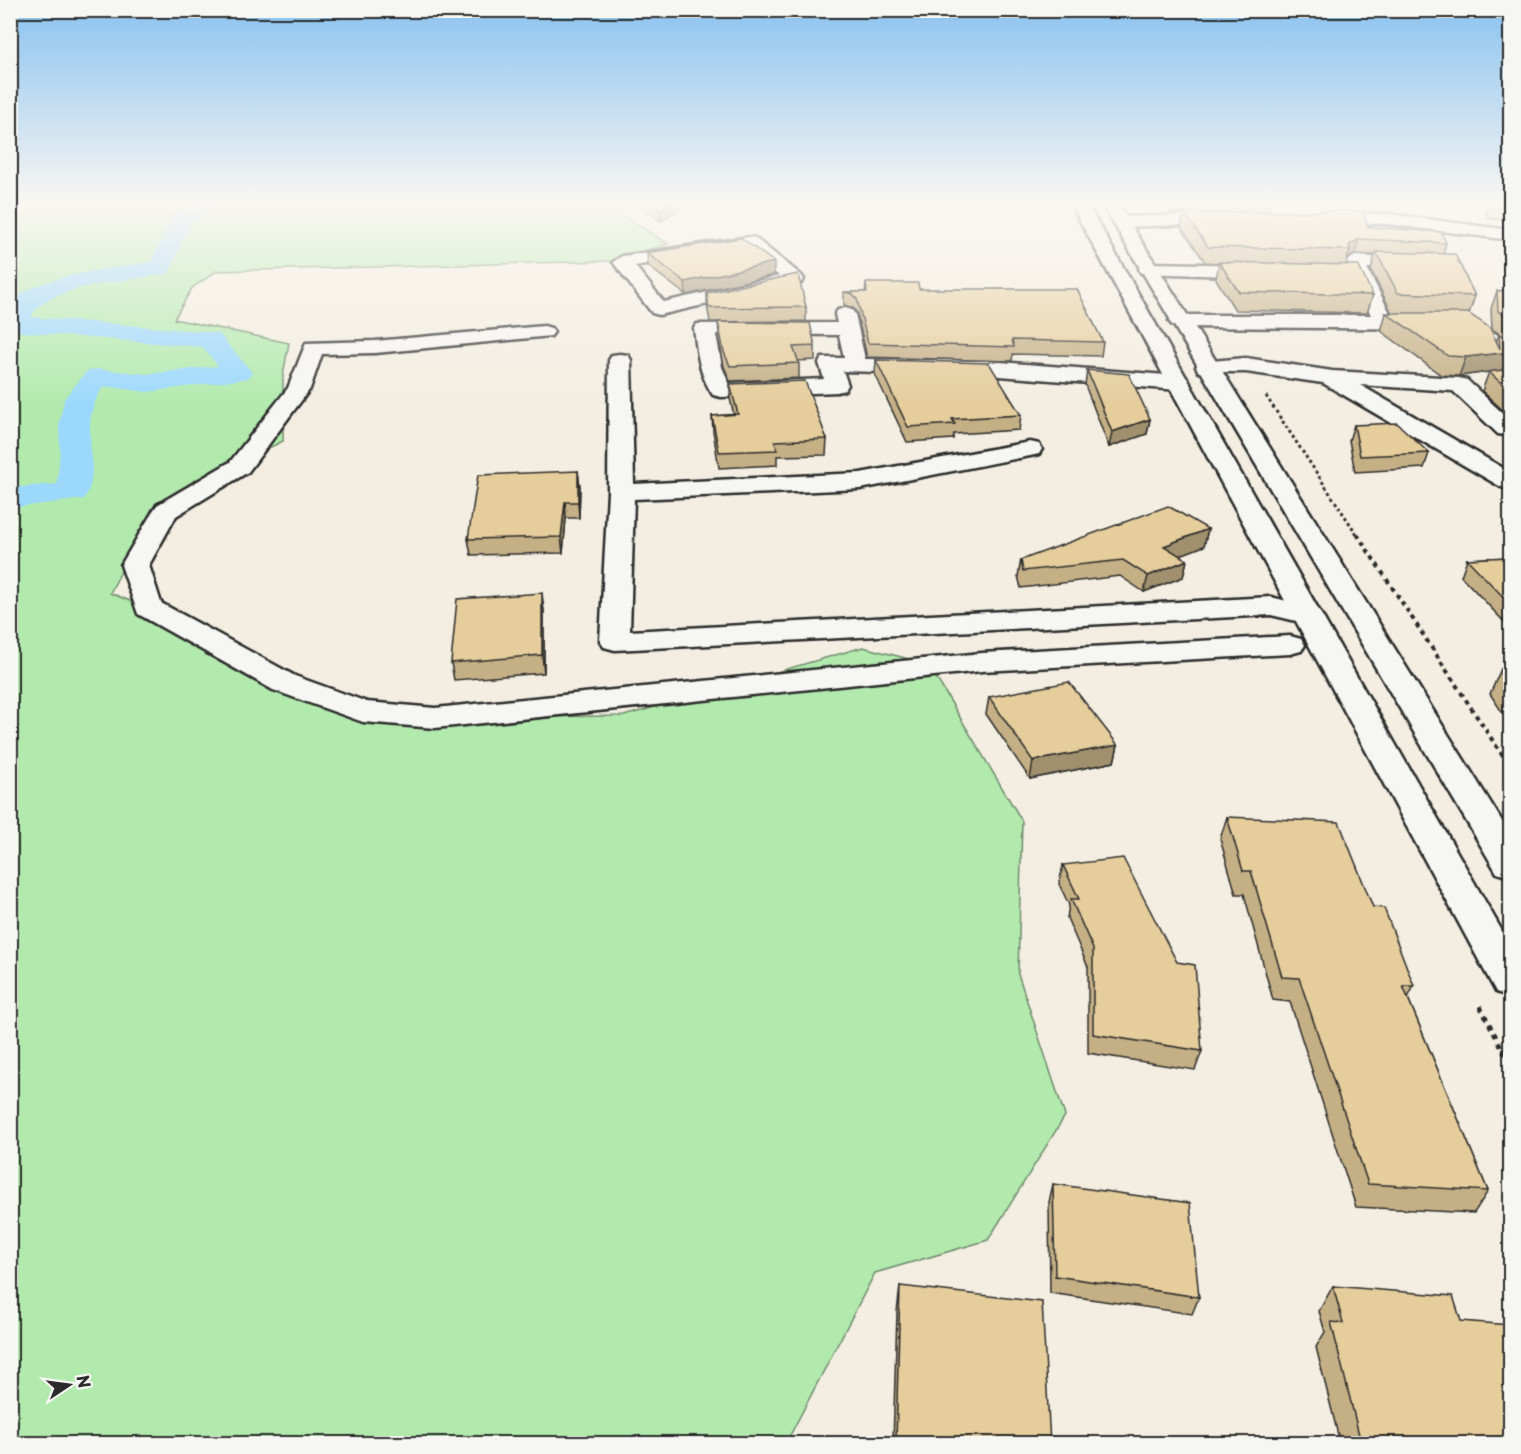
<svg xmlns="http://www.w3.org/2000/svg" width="1521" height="1454" font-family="'Playpen Sans',sans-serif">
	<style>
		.green { fill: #b2eaae; stroke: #6e8a6c; stroke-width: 1.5 }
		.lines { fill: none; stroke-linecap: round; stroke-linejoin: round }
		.canal { fill: #9bd8fc; fill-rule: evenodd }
		.minor-casing { stroke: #2b2b2b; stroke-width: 5 }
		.major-casing { stroke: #2b2b2b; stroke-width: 5 }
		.path-far2 { stroke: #2b2b2b; stroke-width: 3; stroke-dasharray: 3 3; stroke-linecap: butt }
		.path-far1 { stroke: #2b2b2b; stroke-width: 4; stroke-dasharray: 4.5 4.5; stroke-linecap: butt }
		.path { stroke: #2b2b2b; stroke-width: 4.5; stroke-dasharray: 5 5; stroke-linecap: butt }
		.minor { fill: #f6f6f2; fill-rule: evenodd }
		.major { fill: #f6f6f2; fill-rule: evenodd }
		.wall { fill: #c5b086; stroke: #2b2b2b; stroke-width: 1.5 }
		.shaded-wall { fill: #a0906d; stroke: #2b2b2b; stroke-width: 1.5 }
		.building { fill: #e5cd9c; stroke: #2b2b2b; stroke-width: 1.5 }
	</style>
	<rect width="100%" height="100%" fill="#f3eee1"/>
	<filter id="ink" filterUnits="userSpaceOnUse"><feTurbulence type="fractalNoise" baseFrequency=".0167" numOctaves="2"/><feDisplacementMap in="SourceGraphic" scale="12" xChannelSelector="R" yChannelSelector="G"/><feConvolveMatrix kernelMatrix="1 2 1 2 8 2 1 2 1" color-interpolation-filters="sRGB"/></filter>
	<g filter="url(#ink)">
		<polygon class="green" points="10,202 545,202 558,207 613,209 668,244 612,261 217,271 192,288 174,319 289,343 283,375 283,441 156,503 110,593 148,608 353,718 624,716 863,647 928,664 1022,821 1018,974 1065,1116 988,1240 875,1273 786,1443 11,1443"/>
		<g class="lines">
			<path class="canal" d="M196 202H224L221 207 191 222 169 273C133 282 49 282 31 317L210 332 219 334 252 372 248 378 238 380 147 392 104 386C74 424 105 468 84 499L10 508V488L57 484 60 452 59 425 64 399 87 371 97 369 147 374 218 366 202 347 10 331C10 323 8 311 12 304 29 275 120 268 151 262L174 213Z"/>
			<g class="minor-casing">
				<g id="minor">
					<polygon points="1321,213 1387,214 1510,230 1510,240 1387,224 1315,222 1312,218"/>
					<polygon points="1227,214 1233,215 1236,219 1233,223 1121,227 1112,222 1121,217"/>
					<path d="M749 237 755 238 801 275 804 279 801 283 659 315 652 313 613 262 622 256ZM745 248 779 276 664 302 635 266Z"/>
					<polygon points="1355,256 1426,260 1428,264 1426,268 1419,270 1367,268 1391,315 1467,317 1510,342 1510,357 1502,356 1462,329 1179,327 1172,325 1169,321 1172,317 1179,315 1371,315 1346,262"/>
					<polygon points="1148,263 1262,265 1271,271 1262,277 1141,273 1139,269 1141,265"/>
					<path d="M845 308 852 310 855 314 865 359 987 361 1179 376 1187 378 1190 383 1187 388 1179 390 987 375 843 371 848 385 845 390 837 392 721 397 713 395C699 375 697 351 694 328L697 324 837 323 835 314 838 310ZM716 334 839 335 844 358H822L819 363 824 379 729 383 722 367Z"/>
					<polygon points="544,326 551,328 554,332 551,336 375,353 322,354 310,389 248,472 176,516 149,565 161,603 295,676 367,702 435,708 982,653 1290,636 1301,639 1305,645 1301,651 1290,654 982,671 435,728 363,722 273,690 138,614 121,565 153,511 157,505 230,462 288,388 306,343 375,341"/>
					<polygon points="620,354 628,355 631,360 634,484 860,473 1030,442 1039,444 1042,449 1039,454 1030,456 860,489 634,499 630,631 1271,597 1315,608 1320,614 1315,620 1305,623 1271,615 615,650 604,647 600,641 608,492 609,360 612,355"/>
					<polygon points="1246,358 1332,371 1459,378 1467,380 1510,420 1510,436 1498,434 1453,391 1360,385 1510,472 1510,490 1501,487 1323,383 1246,372 1199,372 1196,367 1199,362"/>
				</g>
			</g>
			<g class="major-casing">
				<g id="major">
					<polygon points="1070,202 1086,202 1510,945 1510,997 1496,992"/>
					<polygon points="1101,202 1117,202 1510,834 1510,877 1497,873"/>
				</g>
			</g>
			<polyline class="path-far2" points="1266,396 1358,536"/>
			<polyline class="path-far1" points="1357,534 1510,767"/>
			<polyline class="path" points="1480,1006 1510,1064"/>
			<use href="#minor" class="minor"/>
			<use href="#major" class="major"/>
		</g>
		<g class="wall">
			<polygon points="634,202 689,202 661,221"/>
			<polygon points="1164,202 1271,202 1269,211 1188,213 1368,227 1446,243 1443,254 1475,296 1469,314 1496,342 1499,334 1509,340 1492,329 1491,309 1497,291 1510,290 1510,417 1482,391 1489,372 1459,376 1441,375 1381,331 1386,313 1392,313 1371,270 1375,255 1355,254 1347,259 1346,265 1373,295 1367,313 1235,310 1216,279 1219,263 1205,262 1181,227 1184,213 1171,213"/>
			<polygon points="1486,202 1510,202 1510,221 1487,218"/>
			<polygon points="647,253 774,275 686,295 648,266"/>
			<polygon points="866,283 919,289 1103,342 1101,356 1013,354 1012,361 867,357 857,313 853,308 844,305 844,292 865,292"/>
			<polygon points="707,293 806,307 806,321 710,322 707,306"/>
			<polygon points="718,322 815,346 815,360 798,361 799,363 799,378 730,381 724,366 719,336"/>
			<polygon points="876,360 1021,415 1019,430 954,434 953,439 907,442 875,374"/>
			<polygon points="1087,370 1150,419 1147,434 1109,447 1085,385"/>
			<polygon points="730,384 827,439 826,455 777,456 777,465 719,468 713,431 712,416 734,415 730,399"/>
			<polygon points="1354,425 1429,453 1424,468 1355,472 1349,440"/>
			<polygon points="578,471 580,487 579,518 566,518 563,553 471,555 468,539"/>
			<polygon points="1208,529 1204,546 1179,555 1187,560 1183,577 1144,592 1120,576 1021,588 1018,576 1021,560"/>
			<polygon points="1510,557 1510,628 1461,576 1467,559"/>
			<polygon points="544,610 544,673 454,680 451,663"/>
			<polygon points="1501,669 1510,669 1510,724 1490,694"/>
			<polygon points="989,697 1118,745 1114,762 1030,779 986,714"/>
			<polygon points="1227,817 1373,907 1414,986 1408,998 1488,1191 1474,1213 1356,1207 1290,1002 1273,1000 1244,894 1236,894 1220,839"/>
			<polygon points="1063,865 1202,1051 1195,1070 1088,1053 1088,967 1067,918 1069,905 1059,884"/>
			<polygon points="1053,1184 1199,1297 1192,1314 1050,1293 1049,1202"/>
			<polygon points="900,1286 1050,1443 893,1443 897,1312"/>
			<polygon points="1333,1286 1461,1321 1510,1443 1340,1443 1316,1347 1325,1332 1319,1311"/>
		</g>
		<g class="shaded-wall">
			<polygon points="671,202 689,202 661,221 660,209"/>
			<polygon points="1359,239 1355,254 1347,259 1350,250 1349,245"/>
			<polygon points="774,262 774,275 686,295 685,282"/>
			<polygon points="1510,352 1510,369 1459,376 1466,357"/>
			<polygon points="1150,419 1147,434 1109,447 1112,432"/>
			<polygon points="578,471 580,487 579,518 578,502"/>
			<polygon points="565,502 566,518 563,553 561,537"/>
			<polygon points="1208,529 1204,546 1160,563 1164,546"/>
			<polygon points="1187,560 1183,577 1144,592 1148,576"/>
			<polygon points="542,593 544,610 544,673 542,655"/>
			<polygon points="1118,745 1114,762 1030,779 1033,761"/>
		</g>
		<g class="building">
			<polygon points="650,202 671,202 660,209"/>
			<polygon points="1491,202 1510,202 1510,209 1491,207"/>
			<polygon points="1362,211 1368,227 1441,232 1446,243 1359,239 1349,245 1350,250 1208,247 1184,213"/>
			<polygon points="741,238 774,262 685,282 647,253"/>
			<polygon points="1376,252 1455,254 1475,296 1398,293"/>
			<polygon points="1219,262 1358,265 1373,295 1239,292"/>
			<polygon points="798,274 806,307 709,308 707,293"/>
			<polygon points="866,283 918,283 919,289 1077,289 1103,342 1012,340 1014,347 868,343 857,299 853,294 844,292 867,292"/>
			<polygon points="1510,290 1510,319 1498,311 1497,291"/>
			<polygon points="1386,313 1468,313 1490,328 1500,349 1499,334 1509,340 1510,340 1510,352 1466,357 1448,356"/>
			<polygon points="718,322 810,323 815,346 793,347 799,363 730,366 724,352"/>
			<polygon points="876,360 989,363 1021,415 952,419 955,424 908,427"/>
			<polygon points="1510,369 1510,391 1489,372"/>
			<polygon points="1087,370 1129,374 1150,419 1112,432"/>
			<polygon points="805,381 827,439 775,441 777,450 719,452 712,416 738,414 730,384"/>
			<polygon points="1397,423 1429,453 1360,456 1354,425"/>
			<polygon points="578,471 578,502 565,502 561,537 468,539 478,475"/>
			<polygon points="1168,506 1208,529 1164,546 1187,560 1148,576 1123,560 1023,571 1021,560"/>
			<polygon points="1510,557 1510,604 1467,559"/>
			<polygon points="542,593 542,655 451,663 457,599"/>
			<polygon points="1501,669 1510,669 1510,681"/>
			<polygon points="1069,682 1118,745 1033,761 989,697"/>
			<polygon points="1227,817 1339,822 1373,907 1384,908 1414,986 1403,986 1488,1191 1368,1184 1299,978 1282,977 1251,871 1243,871"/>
			<polygon points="1123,858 1177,962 1195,965 1202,1051 1093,1034 1093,949 1071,899 1079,899 1063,865"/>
			<polygon points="1053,1184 1190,1203 1199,1297 1055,1276"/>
			<polygon points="900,1286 1042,1302 1050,1443 896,1443"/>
			<polygon points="1333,1286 1453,1296 1461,1321 1510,1325 1510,1443 1361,1443 1331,1322 1343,1323"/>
		</g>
	</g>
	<linearGradient id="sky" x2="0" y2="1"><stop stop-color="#89c2f0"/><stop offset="0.5" stop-color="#faf7f2"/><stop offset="1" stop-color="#faf7f2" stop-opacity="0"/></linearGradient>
	<rect width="1521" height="406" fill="url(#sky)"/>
	<rect width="1521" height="1454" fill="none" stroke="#f6f6f2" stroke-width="36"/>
	<rect x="18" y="18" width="1485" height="1418" fill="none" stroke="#2b2b2b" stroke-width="2" filter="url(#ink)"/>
	<g transform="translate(69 1385) rotate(77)" stroke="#f6f6f2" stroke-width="4.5" paint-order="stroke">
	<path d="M0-4.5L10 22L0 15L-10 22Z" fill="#2b2b2b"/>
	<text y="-9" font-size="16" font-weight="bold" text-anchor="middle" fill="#2b2b2b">N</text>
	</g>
</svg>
